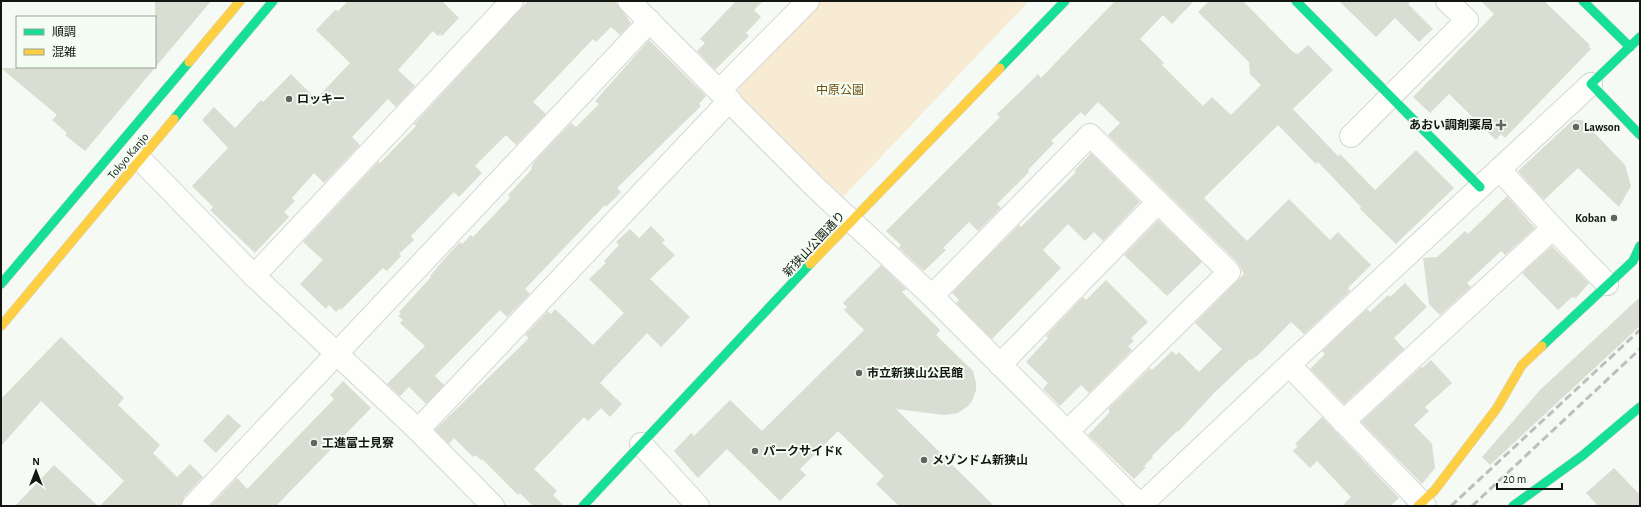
<svg xmlns="http://www.w3.org/2000/svg" width="1641" height="507" font-family="'Alegreya Sans','Noto Sans JP',sans-serif">
	<style>
		.green { fill: #f8ebd4 }
		.building { fill: #daddd1 }
		.lines { fill: none; stroke-linecap: round; stroke-linejoin: round }
		.street-casing { stroke: #d3d7d2; stroke-width: 24 }
		.fast-casing { stroke: #d3d7d2; stroke-width: 10 }
		.slow-casing { stroke: #d3d7d2; stroke-width: 10 }
		.street { stroke: #fefefd; stroke-width: 22 }
		.fast { stroke: #16e098; stroke-width: 9 }
		.slow { stroke: #ffcf43; stroke-width: 9 }
		.rail { stroke: #bdbebd; stroke-width: 3; stroke-dasharray: 8 4; stroke-linecap: butt }
		.poi-dot { fill: #626661; stroke: #f3fdf1; stroke-width: 1.5 }
		.labels { text-anchor: middle; stroke-width: 4; stroke-linejoin: round; paint-order: stroke }
		.park-label { font-size: 12px; fill: #734f12; stroke: #f3fdf1 }
		.poi-label { font-size: 12px; font-weight: bold; fill: #131612; stroke: #f3fdf1; text-anchor: start }
		.street-label { font-size: 12px; fill: #131612; stroke: #f3fdf1 }
	</style>
	<rect width="100%" height="100%" fill="#f5faf4"/>
	<polygon class="green" points="822,1 1029,1 843,197 739,97 739,83"/>
	<g class="building">
		<polygon points="155,1 211,1 85,151 65,135 67,133 52,120 57,115 1,68 155,67"/>
		<polygon points="348,1 442,1 459,18 442,36 440,34 438,36 433,31 398,70 415,86 396,107 388,99 352,137 360,145 324,183 314,173 292,198 295,201 284,212 289,217 255,253 210,210 213,207 192,186 228,148 202,120 214,107 235,128 261,100 263,102 291,74 316,99 350,63 316,30 335,10 338,11"/>
		<polygon points="528,1 615,1 631,23 620,35 611,27 596,42 593,39 533,102 546,114 516,145 506,135 475,166 482,173 459,197 454,192 411,236 414,240 399,254 401,256 387,271 383,268 341,310 340,308 336,312 329,305 326,309 300,284 323,260 303,242 378,162 380,163 416,126 414,124"/>
		<polygon points="736,1 763,1 754,10 761,17 746,33 749,36 715,70 697,51 705,43 700,39"/>
		<polygon points="1115,1 1194,1 1172,24 1163,15 1140,39 1164,63 1162,65 1203,106 1212,97 1231,115 1261,85 1250,74 1249,62 1198,12 1209,1 1243,1 1293,52 1298,54 1308,45 1333,70 1293,109 1338,156 1340,154 1375,190 1416,150 1454,188 1396,244 1360,209 1361,207 1318,162 1316,164 1278,125 1204,198 1247,241 1289,199 1330,240 1338,232 1371,265 1348,288 1350,291 1304,334 1291,322 1257,356 1251,360 1250,359 1214,393 1178,432 1177,431 1152,456 1153,457 1144,466 1146,467 1134,479 1088,435 1110,412 1108,409 1150,368 1152,370 1172,351 1176,355 1179,352 1199,372 1222,349 1195,323 1244,274 1238,263 1108,135 1120,123 1098,102 1085,116 1081,112 1051,141 1054,143 1028,170 1029,172 997,204 1001,208 978,231 969,222 943,248 946,250 924,271 899,248 901,245 886,231 1000,117 997,114 1025,87 1038,74 1041,78"/>
		<polygon points="1339,1 1411,1 1408,4 1433,29 1419,42 1395,18 1376,37"/>
		<polygon points="1481,1 1544,1 1590,45 1588,46 1591,49 1505,138 1501,134 1496,140 1449,94 1430,113 1413,97 1494,14"/>
		<polygon points="649,40 706,96 699,104 701,106 617,188 621,192 606,207 605,205 525,289 530,294 507,317 500,310 435,376 444,385 426,404 409,387 400,396 387,384 425,346 400,323 403,320 398,316 401,314 399,312 431,277 430,276 446,257 460,242 462,244 471,235 473,237 510,198 508,195 532,169 531,168 534,162 571,123 576,127 599,104 595,101"/>
		<polygon points="1573,120 1582,120 1625,165 1631,186 1619,207 1578,168 1544,200 1518,171"/>
		<polygon points="1091,153 1140,202 1103,241 1094,232 1085,241 1068,224 1043,250 1061,268 992,339 956,303 959,300 952,293 1019,225 1021,227 1076,172 1074,171"/>
		<polygon points="1507,196 1535,228 1505,255 1501,251 1467,283 1471,287 1440,315 1429,304 1423,258 1437,257 1465,231 1468,234"/>
		<polygon points="1158,220 1202,262 1167,296 1124,255"/>
		<polygon points="651,226 665,240 662,243 675,255 650,279 690,317 661,347 647,333 600,383 622,404 610,417 601,408 588,421 584,417 534,469 557,491 553,495 564,506 533,506 520,493 518,495 482,459 481,460 475,455 473,457 454,438 449,444 435,430 529,338 525,335 548,311 551,314 555,309 593,345 624,313 589,279 606,263 604,261 619,245 616,242 630,229 639,238"/>
		<polygon points="1552,246 1589,283 1576,298 1572,297 1558,310 1522,273"/>
		<polygon points="881,265 906,289 902,292 940,330 936,335 973,371 976,383 976,390 972,401 968,406 958,413 944,415 896,409 994,506 899,506 876,484 884,476 838,431 800,469 806,475 780,501 727,449 698,478 674,451 691,433 694,436 730,400 762,431 864,330 844,310 847,307 843,303"/>
		<polygon points="1106,280 1148,322 1131,338 1134,341 1128,346 1132,350 1089,393 1081,385 1060,406 1043,389 1048,383 1026,362 1048,338 1046,336 1083,297 1086,300"/>
		<polygon points="1405,283 1427,307 1394,338 1404,349 1344,404 1310,369 1325,354 1322,351 1367,309 1370,312 1388,295 1390,297"/>
		<polygon points="1640,297 1640,326 1490,465 1482,457 1540,390"/>
		<polygon points="61,337 124,398 118,405 160,445 153,453 177,477 190,464 203,477 184,497 181,506 100,506 124,481 41,401 1,446 1,399"/>
		<polygon points="1431,360 1452,383 1425,407 1429,411 1414,425 1432,444 1435,468 1422,484 1361,422 1421,367 1422,368"/>
		<polygon points="343,381 371,408 276,506 210,506 237,478 247,489 334,399 330,395"/>
		<polygon points="228,414 241,426 216,453 203,441"/>
		<polygon points="1322,417 1399,498 1390,506 1342,506 1351,497 1317,461 1310,468 1293,451 1298,446 1295,444"/>
		<polygon points="54,465 98,506 15,506"/>
		<polygon points="1614,468 1640,495 1640,506 1598,506 1586,493"/>
	</g>
	<g class="lines">
		<g class="street-casing">
			<g id="street">
				<polyline points="629,1 816,188 932,296 1141,506"/>
				<polyline points="719,91 808,1"/>
				<polyline points="1351,136 1467,20 1447,1"/>
				<polyline points="141,160 254,276 418,430 493,506"/>
				<polyline points="1499,169 1553,228 1607,284"/>
				<polyline points="254,276 512,1"/>
				<polyline points="932,296 1090,135 1229,272 1068,431"/>
				<polyline points="1000,365 1158,202"/>
				<polyline points="1289,365 1425,506"/>
				<polyline points="1343,422 1553,228"/>
				<polyline points="418,430 730,100"/>
				<polyline points="641,444 698,506"/>
				<polyline points="193,506 650,21"/>
				<polyline points="1140,506 1289,365 1591,84"/>
			</g>
		</g>
		<g class="fast-casing">
			<g id="fast">
				<polyline points="1296,1 1480,187"/>
				<polyline points="1583,1 1630,47"/>
				<polyline points="1640,37 1591,84 1640,135"/>
				<polyline points="1000,68 1065,1"/>
				<polyline points="174,119 273,1"/>
				<polyline points="1,284 189,62"/>
				<polyline points="1542,346 1633,261 1640,246"/>
				<polyline points="583,506 810,264"/>
				<polyline points="1513,506 1582,456 1640,407"/>
			</g>
		</g>
		<g class="slow-casing">
			<g id="slow">
				<polyline points="189,62 240,1"/>
				<polyline points="810,264 1000,68"/>
				<polyline points="1,326 174,119"/>
				<polyline points="1418,506 1434,491 1497,408 1522,365 1542,346"/>
			</g>
		</g>
		<use href="#street" class="street"/>
		<use href="#fast" class="fast"/>
		<use href="#slow" class="slow"/>
		<g class="rail">
			<polyline points="1451,506 1640,330"/>
			<polyline points="1472,506 1640,349"/>
		</g>
	</g>
	<g class="poi-dot">
		<circle cx="289" cy="99" r="4"/>
		<path d="M1499 119h4v4h4v4h-4v4h-4v-4h-4v-4h4z"/>
		<circle cx="1576" cy="127" r="4"/>
		<circle cx="1614" cy="218" r="4"/>
		<circle cx="859" cy="373" r="4"/>
		<circle cx="314" cy="443" r="4"/>
		<circle cx="755" cy="451" r="4"/>
		<circle cx="924" cy="460" r="4"/>
	</g>
	<g class="labels">
		<g class="park-label">
			<text x="840" y="94">中原公園</text>
		</g>
		<g class="poi-label">
			<text x="297" y="103">ロッキー</text>
			<text x="1493" y="129" text-anchor="end">あおい調剤薬局</text>
			<text x="1584" y="131">Lawson</text>
			<text x="1606" y="222" text-anchor="end">Koban</text>
			<text x="867" y="377">市立新狭山公民館</text>
			<text x="322" y="447">工進富士見寮</text>
			<text x="763" y="455">パークサイドK</text>
			<text x="932" y="464">メゾンドム新狭山</text>
		</g>
		<g class="street-label">
			<text transform="translate(128 156) rotate(-50)" y="4">Tokyo Kanjo</text>
			<text transform="translate(814 244) rotate(-47)" y="4">新狭山公園通り</text>
		</g>
	</g>
	<rect width="1641" height="507" fill="none" stroke="#131612" stroke-width="4"/>
	<rect x="16" y="16" width="140" height="52" fill="#f3fdf1" stroke="#99a198"/>
	<rect x="24" y="29" width="20" height="6" fill="#16e098" stroke="#99a198"/>
	<text x="52" y="36" font-size="12" fill="#131612">順調</text>
	<rect x="24" y="49" width="20" height="6" fill="#ffcf43" stroke="#99a198"/>
	<text x="52" y="56" font-size="12" fill="#131612">混雑</text>
	<g transform="translate(36 471)" stroke="#f3fdf1" stroke-width="3" paint-order="stroke">
	<path d="M0-3L7 15L0 10L-7 15Z" fill="#131612"/>
	<text y="-6" font-size="11" font-weight="bold" text-anchor="middle" fill="#131612">N</text>
	</g>
	<path d="M1497 483v6h65v-6" fill="none" stroke="#131612" stroke-width="2"/>
	<text x="1503" y="483" font-size="12" fill="#131612" stroke="#f3fdf1" stroke-width="3" paint-order="stroke">20 m</text>
</svg>
